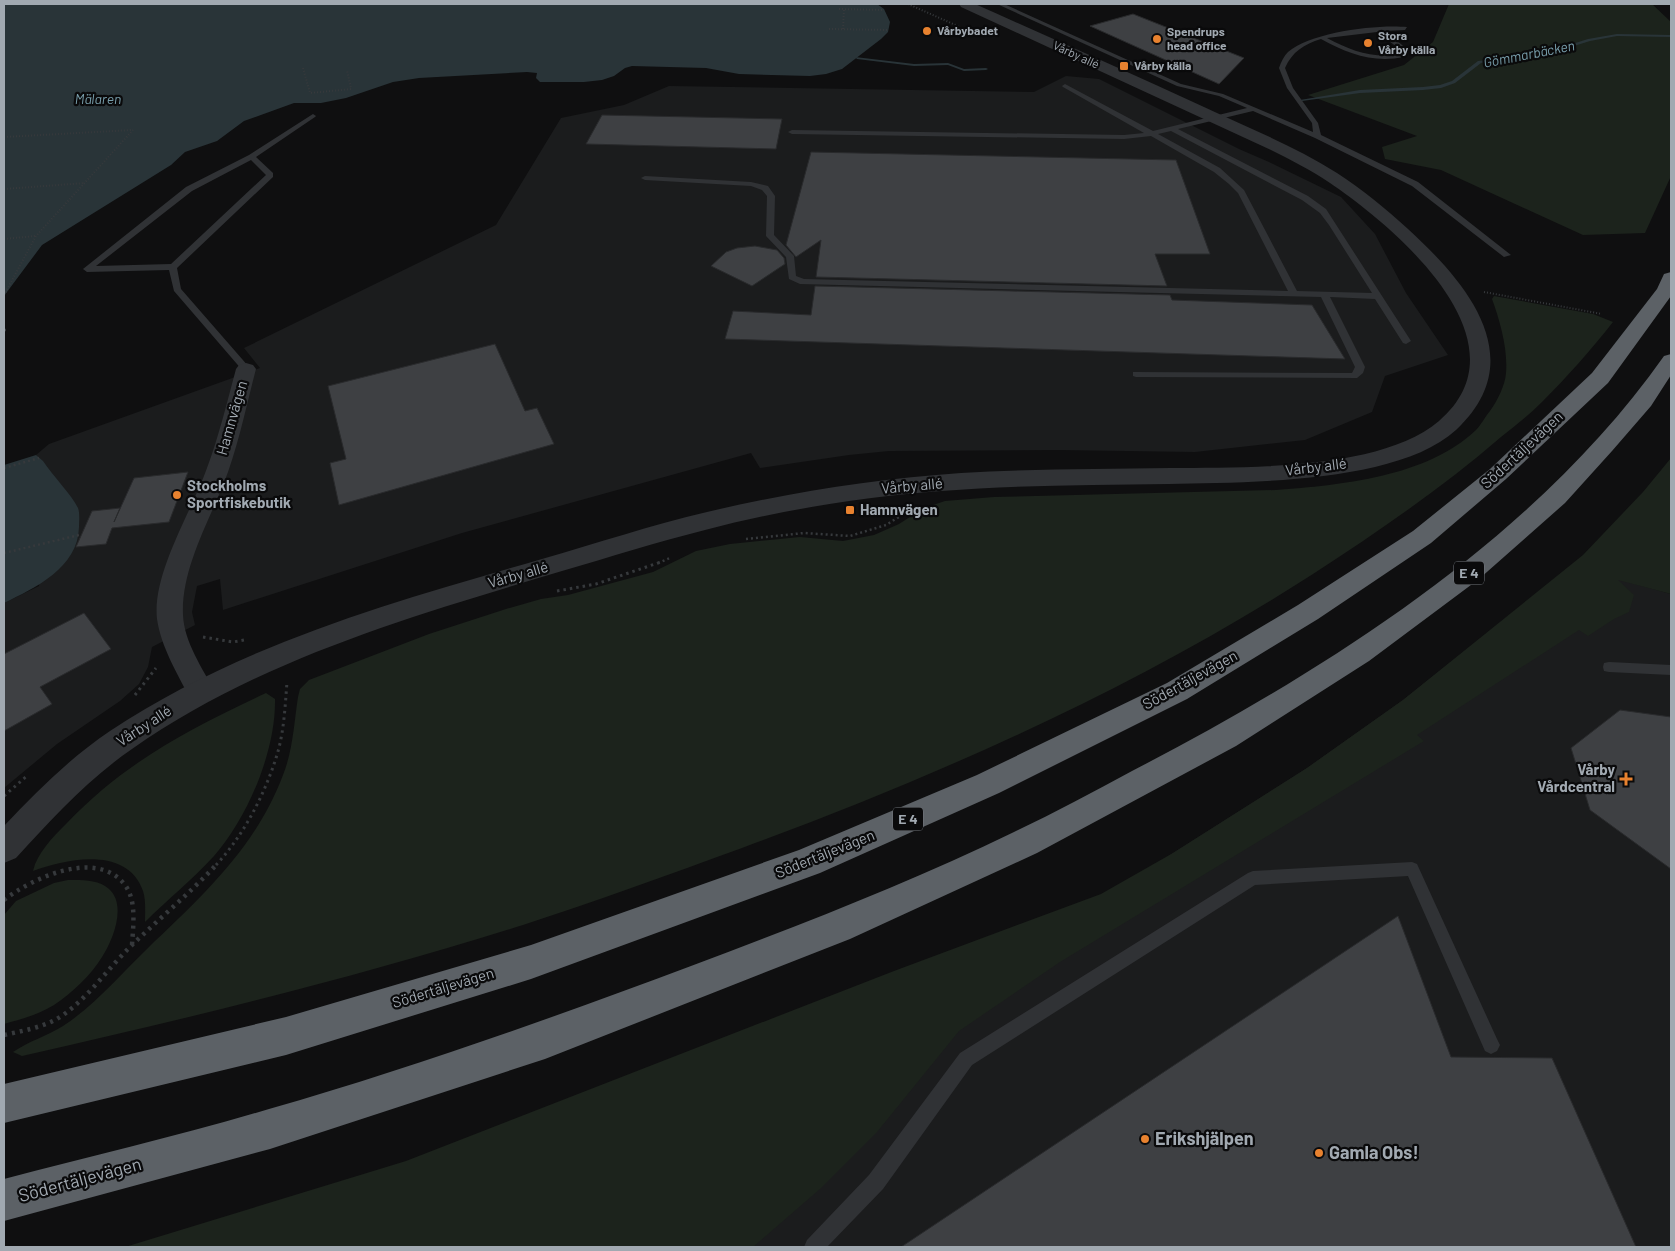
<svg xmlns="http://www.w3.org/2000/svg" width="1675" height="1251" font-family="Barlow,sans-serif">
	<style>
		.built { fill: #1b1c1d }
		.green { fill: #1c231c }
		.water { fill: #293438 }
		.lines { fill: none; stroke-linecap: round; stroke-linejoin: round }
		.stream { fill: #293438; fill-rule: evenodd }
		.building { fill: #3e4043; stroke: #292a2c }
		.path-far3 { stroke: #36393c; stroke-width: 2; stroke-dasharray: 1 2; stroke-linecap: butt }
		.path-far2 { stroke: #36393c; stroke-width: 2.5; stroke-dasharray: 2 3; stroke-linecap: butt }
		.path-far1 { stroke: #36393c; stroke-width: 3; stroke-dasharray: 2.5 4; stroke-linecap: butt }
		.path { stroke: #36393c; stroke-width: 4.5; stroke-dasharray: 3 5; stroke-linecap: butt }
		.service { fill: #303235; fill-rule: evenodd }
		.minor { fill: #303235; fill-rule: evenodd }
		.tertiary { fill: #303235; fill-rule: evenodd }
		.motorway { fill: #5c6166; fill-rule: evenodd }
		.poi-dot { fill: #e8822f; stroke: #0a0a0b; stroke-width: 2 }
		.labels { text-anchor: middle; stroke-width: 4.5; stroke-linejoin: round; paint-order: stroke }
		.far-poi-label { font-size: 12px; font-weight: bold; fill: #a1a9b1; stroke: #0a0a0b; text-anchor: start }
		.far-street-label { font-size: 12px; fill: #a1a9b1; stroke: #0a0a0b }
		.far-water-label { font-size: 14px; font-style: italic; fill: #789eab; stroke: #0a0a0b }
		.shield { fill: #0a0a0b; stroke: #74797f; stroke-width: 1 }
		.shield-label { font-size: 14px; font-weight: bold; fill: #a1a9b1 }
		.street-label { font-size: 15px; fill: #a1a9b1; stroke: #0a0a0b }
		.poi-label { font-size: 15px; font-weight: bold; fill: #a1a9b1; stroke: #0a0a0b; text-anchor: start }
		.near-poi-label { font-size: 18px; font-weight: bold; fill: #a1a9b1; stroke: #0a0a0b; text-anchor: start }
		.near-street-label { font-size: 18px; fill: #a1a9b1; stroke: #0a0a0b }
	</style>
	<rect width="100%" height="100%" fill="#0f0f10"/>
	<g class="built">
		<polygon points="1066,76 1099,79 1239,149 1269,162 1341,197 1375,234 1406,293 1448,355 1385,376 1372,412 1305,440 1195,452 1059,450 889,451 849,455 760,468 751,453 462,533 223,610 220,579 197,586 192,612 195,625 152,647 148,667 139,684 120,701 57,744 4,788 4,603 39,586 46,466 36,455 49,444 260,368 244,348 496,225 561,118 624,105 669,86 1034,92"/>
		<polygon points="1571,566 1671,594 1671,1247 597,1247 1173,853 1307,768 1403,700"/>
	</g>
	<g class="green">
		<polygon points="1449,4 1652,4 1671,22 1671,176 1645,233 1583,235 1441,170 1385,159 1382,147 1417,136 1308,95 1404,65 1433,42"/>
		<path d="M1494 296 1593 314 1613 322C1591 350 1567 377 1542 402 1529 415 1515 426 1501 437 1442 488 1379 531 1313 574 1136 688 940 775 742 848 670 874 597 901 523 925 359 977 190 1018 22 1056L13 1052C29 1041 47 1036 63 1026 95 1005 120 975 147 949 202 896 255 849 283 775 293 750 294 723 298 697L300 689 309 680 429 634 506 609 541 599 568 595 653 572 696 551 730 544 800 537 843 541 874 535 899 524 924 508 945 501 994 497 1276 490C1341 485 1427 477 1476 430 1481 425 1485 417 1490 411 1497 401 1505 386 1506 373 1508 349 1500 321 1492 299Z"/>
		<polygon points="1671,458 1671,594 1618,580 1634,595 1629,612 1614,619 1588,636 1579,630 1417,735 1424,741 1060,962 959,1031 877,1132 820,1189 753,1247 125,1247 406,1161 894,971 1101,894 1173,853 1307,768 1403,700 1583,555 1643,492"/>
		<path d="M266 693 275 699C276 751 248 817 214 856 193 879 167 900 145 922 145 912 146 900 143 891 128 846 67 858 33 871 37 853 53 837 66 824 125 762 189 729 266 693Z"/>
		<path d="M68 880C81 880 98 879 109 889 127 905 113 940 102 957 91 975 72 993 54 1005 38 1015 21 1019 4 1024V915L16 901 54 883Z"/>
	</g>
	<g class="water">
		<polygon points="4,4 877,4 884,9 890,22 888,32 881,39 842,69 826,74 810,76 739,74 706,68 632,66 625,68 614,76 602,80 584,82 540,82 536,78 537,73 527,72 419,78 393,82 346,98 321,103 294,103 244,121 217,141 185,152 171,165 42,245 4,296"/>
		<path d="M36 455 43 461C53 476 71 494 78 508 80 513 79 522 79 527 78 568 35 588 4 603V465Z"/>
	</g>
	<g class="lines">
		<g class="stream">
			<polygon points="1617,34 1671,35 1671,37 1617,36 1590,41 1545,55 1481,63 1455,83 1441,88 1423,90 1360,93 1302,101 1300,100 1360,90 1423,87 1440,85 1452,81 1478,61 1544,53 1588,39"/>
			<polygon points="855,57 914,64 948,63 964,69 986,68 988,69 986,70 964,71 948,65 914,66 857,59"/>
		</g>
	</g>
	<g class="building">
		<polygon points="1133,14 1244,58 1219,84 1090,26"/>
		<polygon points="602,115 782,119 776,149 586,144"/>
		<polygon points="811,152 1176,160 1210,254 1155,254 1167,286 816,277 821,240 796,257 786,245"/>
		<polygon points="755,246 777,250 784,258 785,264 752,286 711,266 726,252 737,248"/>
		<polygon points="815,286 1170,295 1172,300 1312,305 1345,359 725,339 733,311 811,315"/>
		<polygon points="495,344 525,411 537,408 554,444 339,505 330,463 346,459 328,386"/>
		<polygon points="188,472 169,522 112,528 106,544 76,547 92,511 120,508 114,522 134,478"/>
		<polygon points="84,613 111,649 40,687 52,704 4,731 4,654"/>
		<polygon points="1620,710 1671,717 1671,869 1590,810 1571,748"/>
		<polygon points="1398,916 1451,1057 1552,1058 1636,1247 901,1247"/>
	</g>
	<g class="lines">
		<g class="path-far3">
			<polyline points="908,4 960,27"/>
			<polyline points="839,9 884,10"/>
			<polyline points="829,29 889,30"/>
			<polyline points="843,29 844,9"/>
			<polyline points="303,68 310,93 351,89 347,70"/>
			<polyline points="4,137 132,130"/>
			<polyline points="4,189 85,183"/>
			<polyline points="4,239 35,236"/>
			<polyline points="1484,292 1602,314"/>
			<polyline points="4,295 36,236 133,130"/>
		</g>
		<g class="path-far2">
			<polyline points="4,330 6,330"/>
			<polyline points="4,468 39,458"/>
			<polyline points="746,539 804,533 850,536 886,525 910,510"/>
			<polyline points="4,553 79,535"/>
			<polyline points="658,563 670,558"/>
		</g>
		<g class="path-far1">
			<polyline points="557,591 596,584 661,562"/>
			<polyline points="203,637 233,642 244,640"/>
			<polyline points="135,695 156,668"/>
			<polyline points="4,796 28,775"/>
			<path d="M216 865C243 836 264 796 276 758 284 734 285 707 287 682"/>
		</g>
		<g class="path">
			<path d="M4 900C32 878 97 848 125 885 137 901 133 927 132 945"/>
			<path d="M4 1035C22 1031 39 1028 55 1020 85 1003 107 969 132 945 160 918 190 893 217 864"/>
		</g>
		<g class="service">
			<path d="M997 4H1004L1181 84 1223 94 1313 132 1312 123 1287 88 1279 68C1281 62 1284 56 1288 52 1311 32 1377 24 1407 27L1405 30 1384 31 1406 48 1407 55 1404 57C1373 63 1348 54 1321 39 1304 44 1292 52 1285 68L1293 88 1318 123 1321 135 1418 182 1511 255 1504 257 1412 186 1315 138 1253 111 1178 129 1308 196 1326 209 1411 341 1406 344 1403 343 1375 299 1330 297 1365 367 1363 373 1357 378 1136 377 1133 376V372L1352 373 1355 367 1321 297 800 284 789 279 786 257 766 236 767 196 762 190 751 186 645 180 641 178 645 176 751 182 768 186 775 196 774 235 794 256 796 276 804 279 1288 291 1238 193 1229 184 1214 172 1151 136 1124 139 792 134 788 132 792 130 1124 135 1144 133 1063 87 1062 86 1065 84 1153 131 1247 108 1219 96 1177 86ZM1377 32 1401 50V54C1374 59 1351 51 1327 38ZM1171 131 1302 200 1320 213 1329 225 1372 293 1297 291 1244 190 1220 168 1158 134Z"/>
			<path d="M313 114 316 116 315 117 256 157 273 173V177L177 268 181 289 249 367V371H243L174 291 169 270 87 272 83 269 186 187 249 155ZM251 160 266 175 171 264 96 266 192 191Z"/>
			<polygon points="1609,662 1671,665 1671,675 1609,672 1604,671 1603,667 1604,663"/>
			<polygon points="1412,862 1417,864 1497,1039 1500,1045 1497,1051 1491,1054 1485,1051 1408,876 1255,885 972,1065 883,1189 827,1247 804,1247 807,1240 869,1175 960,1053 1248,873 1253,871"/>
		</g>
		<path class="minor" d="M246 363 253 365 256 369C247 403 240 438 228 472 212 517 181 566 183 615 184 642 203 669 215 692L211 700 201 703 191 700C178 675 161 647 157 619 152 573 192 511 207 468 219 436 227 402 236 369L239 365Z"/>
		<path class="tertiary" d="M959 4H975C1051 38 1128 72 1204 107 1248 128 1295 146 1337 173 1362 189 1386 209 1408 229 1467 283 1532 359 1456 430 1397 484 1246 482 1169 484 1093 485 1017 485 941 491 861 497 782 510 705 530 657 542 610 557 562 571 413 616 260 659 132 749 87 780 52 819 16 858L4 863V826C37 791 70 758 110 731 241 644 393 602 542 559 597 543 652 525 707 512 791 492 876 479 961 473 1031 469 1101 469 1171 468 1245 467 1380 471 1439 421 1531 342 1395 227 1330 183 1311 170 1291 160 1271 150L961 7Z"/>
		<g class="motorway">
			<polygon points="1671,272 1671,296 1608,383 1506,479 1431,543 1318,619 1187,699 999,793 820,873 531,979 286,1055 4,1123 4,1084 286,1017 531,945 799,850 977,775 1167,683 1298,605 1413,531 1490,469 1592,373 1657,289 1664,274"/>
			<path d="M1671 354V375L1651 406 1612 451 1565 503 1479 579 1369 661 1236 746 1037 853 850 939 545 1059 270 1149 4 1221V1179C92 1156 182 1135 269 1109 412 1068 552 1018 691 966 800 925 909 883 1014 832 1054 813 1093 792 1132 771 1327 670 1536 538 1664 356Z"/>
		</g>
	</g>
	<g class="poi-dot">
		<circle cx="927" cy="31" r="5"/>
		<circle cx="1157" cy="39" r="5"/>
		<circle cx="1368" cy="43" r="5"/>
		<rect x="1119" y="61" width="10" height="10" rx="2.5"/>
		<circle cx="177" cy="495" r="5"/>
		<rect x="845" y="505" width="10" height="10" rx="2.5"/>
		<path d="M1623.5 771.5h5v5h5v5h-5v5h-5v-5h-5v-5h5z"/>
		<circle cx="1145" cy="1139" r="5"/>
		<circle cx="1319" cy="1153" r="5"/>
	</g>
	<g class="labels">
		<g class="far-poi-label">
			<text x="937" y="35">Vårbybadet</text>
			<text x="1167" y="36">Spendrups<tspan x="1167" dy="14">head office</tspan></text>
			<text x="1378" y="40">Stora<tspan x="1378" dy="14">Vårby källa</tspan></text>
			<text x="1134" y="70">Vårby källa</text>
		</g>
		<g class="far-street-label">
			<text transform="translate(1076 55) rotate(25)" y="4">Vårby allé</text>
		</g>
		<g class="far-water-label">
			<text transform="translate(1529 54) rotate(-11)" y="5">Gömmarbäcken</text>
			<text x="98" y="104">Mälaren</text>
		</g>
		<g class="shield">
			<rect x="1454" y="561.5" width="30" height="23" rx="4"/>
			<rect x="893" y="807.5" width="30" height="23" rx="4"/>
		</g>
		<g class="shield-label">
			<text x="1469" y="578">E 4</text>
			<text x="908" y="824">E 4</text>
		</g>
		<g class="street-label">
			<text transform="translate(232 418) rotate(-74)" y="5">Hamnvägen</text>
			<text transform="translate(1522 450) rotate(-43)" y="5">Södertäljevägen</text>
			<text transform="translate(1316 467) rotate(-7)" y="5">Vårby allé</text>
			<text transform="translate(912 486) rotate(-5)" y="5">Vårby allé</text>
			<text transform="translate(518 575) rotate(-16)" y="5">Vårby allé</text>
			<text transform="translate(1190 680) rotate(-29)" y="5">Södertäljevägen</text>
			<text transform="translate(144 726) rotate(-33)" y="5">Vårby allé</text>
			<text transform="translate(825 854) rotate(-22)" y="5">Södertäljevägen</text>
			<text transform="translate(443 988) rotate(-17)" y="5">Södertäljevägen</text>
		</g>
		<g class="poi-label">
			<text x="187" y="491">Stockholms<tspan x="187" dy="17">Sportfiskebutik</tspan></text>
			<text x="860" y="515">Hamnvägen</text>
			<text x="1615" y="775" text-anchor="end">Vårby<tspan x="1615" dy="17">Vårdcentral</tspan></text>
		</g>
		<g class="near-poi-label">
			<text x="1155" y="1145">Erikshjälpen</text>
			<text x="1329" y="1159">Gamla Obs!</text>
		</g>
		<g class="near-street-label">
			<text transform="translate(80 1180) rotate(-15)" y="6">Södertäljevägen</text>
		</g>
	</g>
	<rect width="1675" height="1251" fill="none" stroke="#a1a9b1" stroke-width="10"/>
</svg>
